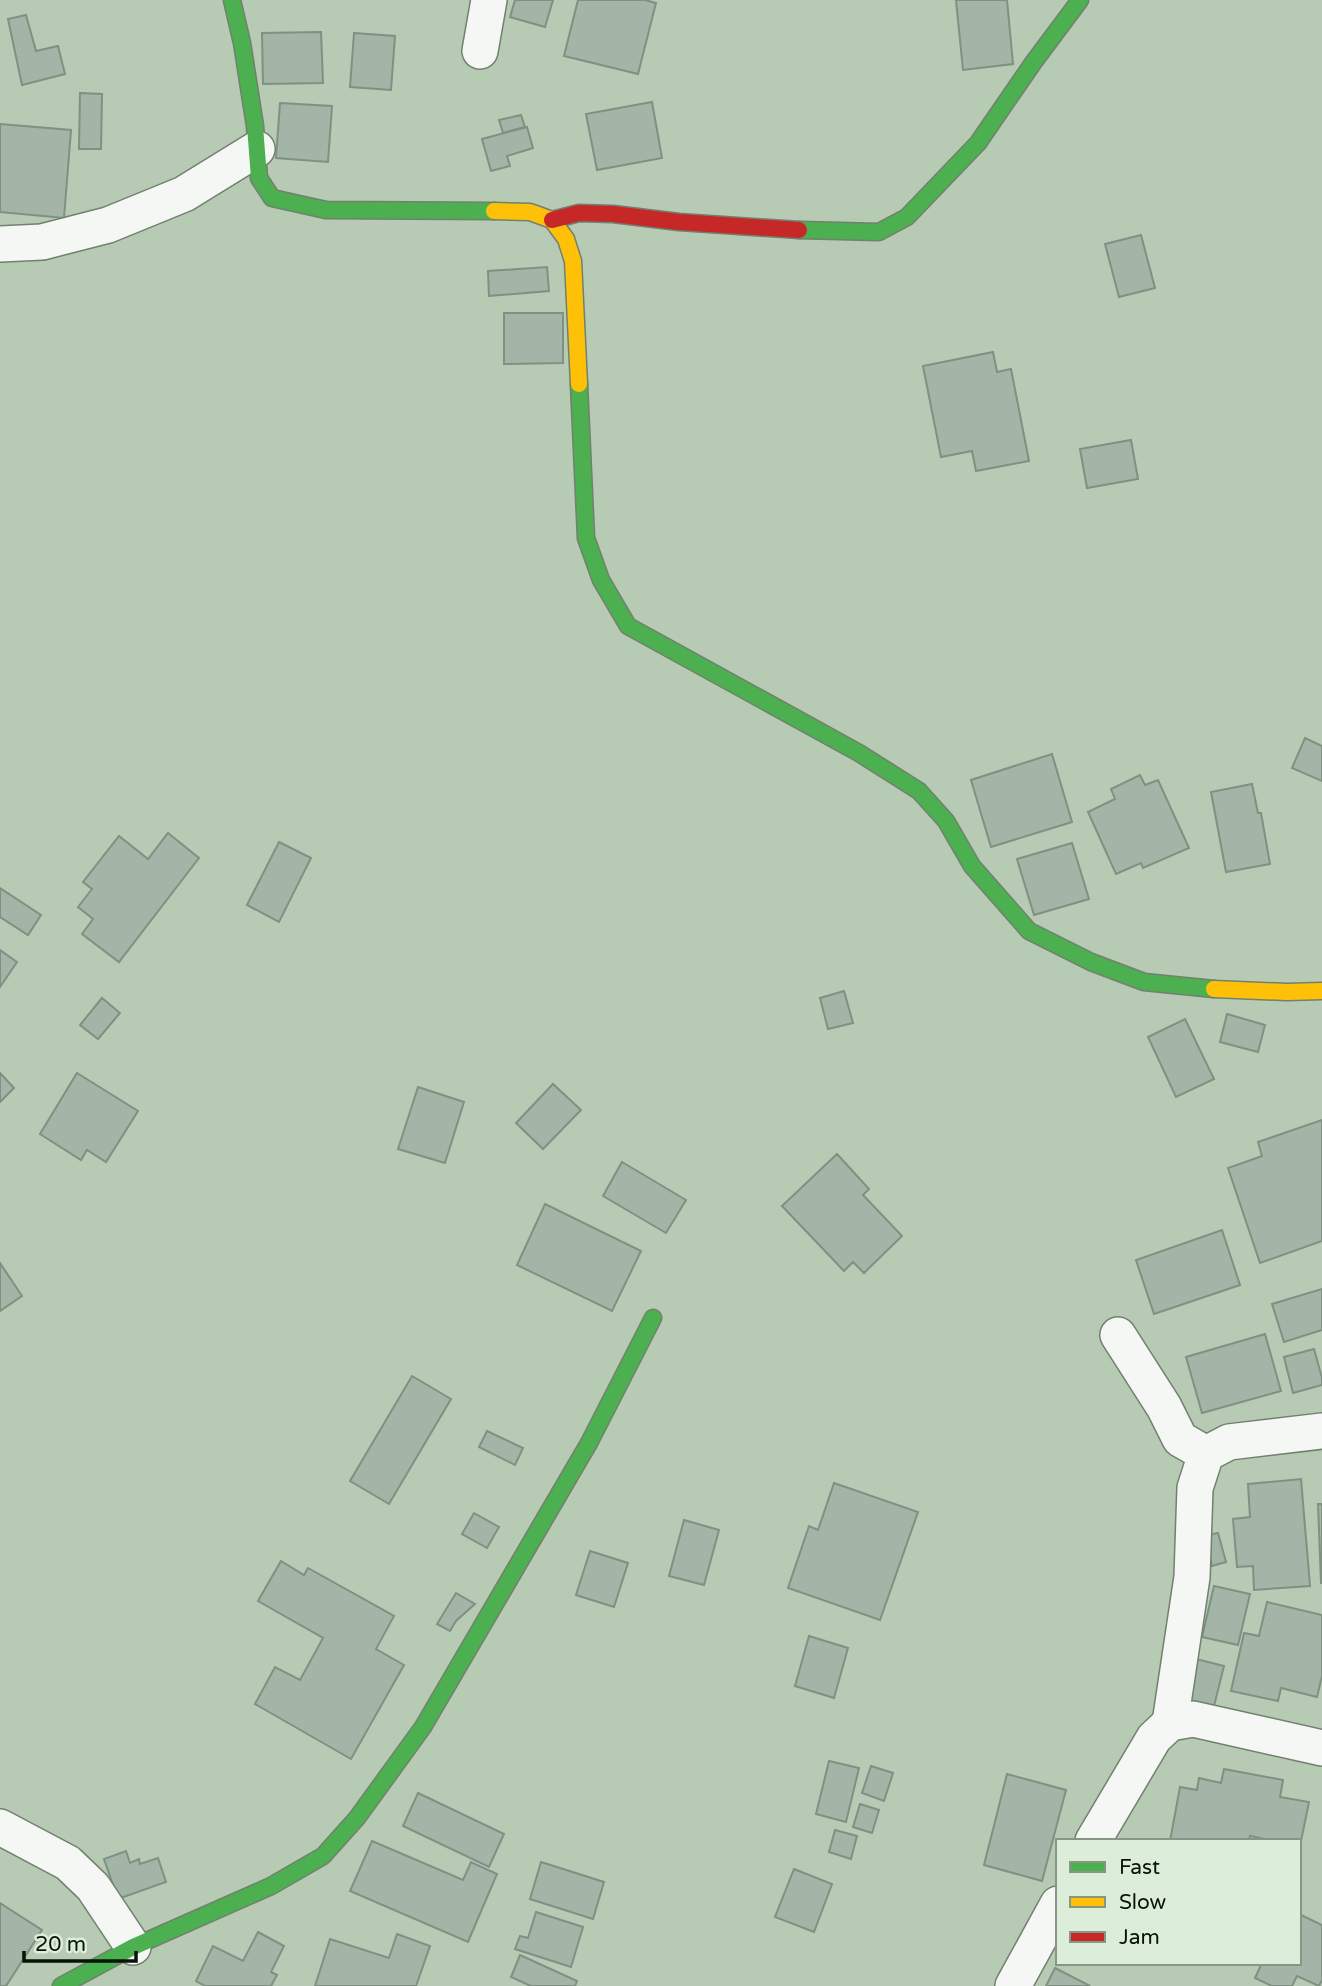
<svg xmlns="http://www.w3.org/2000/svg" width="1322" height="1986" font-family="'Varela Round',sans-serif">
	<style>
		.building { fill: #a3b5a6; stroke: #7f9182; stroke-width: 2 }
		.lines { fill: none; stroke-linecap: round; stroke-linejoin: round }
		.street-casing { stroke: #72806f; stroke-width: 38 }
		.fast-casing { stroke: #72806f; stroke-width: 19 }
		.slow-casing { stroke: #72806f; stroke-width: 19 }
		.jam-casing { stroke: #72806f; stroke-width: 19 }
		.street { stroke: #f4f7f4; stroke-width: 35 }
		.fast { stroke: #4caf50; stroke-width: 16 }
		.slow { stroke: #ffc107; stroke-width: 16 }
		.jam { stroke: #c62828; stroke-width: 16 }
	</style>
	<rect width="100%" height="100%" fill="#b7cab4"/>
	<g class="building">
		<polygon points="515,0 553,0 545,27 510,17"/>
		<polygon points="578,0 645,0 656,3 638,74 564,56"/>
		<polygon points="956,0 1007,0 1013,64 963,70"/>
		<polygon points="26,15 36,51 58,46 65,74 22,85 8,19"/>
		<polygon points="321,32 323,83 263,84 262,33"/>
		<polygon points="354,33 395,36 391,90 350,87"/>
		<polygon points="80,93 102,94 101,149 79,149"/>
		<polygon points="652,102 662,158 597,170 586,114"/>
		<polygon points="280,103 332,106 328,162 276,158"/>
		<polygon points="521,115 525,127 503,133 499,120"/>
		<polygon points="0,124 71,130 64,218 0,212"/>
		<polygon points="527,127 533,148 507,156 510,166 491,171 482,139"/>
		<polygon points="1141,235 1155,288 1119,297 1105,244"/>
		<polygon points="547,267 549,291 489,296 488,271"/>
		<polygon points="504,313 563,313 563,363 504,364"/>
		<polygon points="993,352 997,372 1011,369 1029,461 976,471 972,451 941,457 923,366"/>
		<polygon points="1131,440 1138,479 1087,488 1080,449"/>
		<polygon points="1305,738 1322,746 1322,781 1292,768"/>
		<polygon points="1052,754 1072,822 991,847 971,780"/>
		<polygon points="1140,775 1145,785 1158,780 1189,848 1143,868 1141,863 1116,874 1088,812 1115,799 1111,789"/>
		<polygon points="1252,784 1258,813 1261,813 1270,864 1226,872 1211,792"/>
		<polygon points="168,833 199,858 119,962 82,934 93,919 78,907 92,889 83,882 119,836 148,859"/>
		<polygon points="279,842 311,858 279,922 247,905"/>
		<polygon points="1072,843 1089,899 1034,915 1017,859"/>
		<polygon points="0,888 41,915 28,935 0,917"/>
		<polygon points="0,950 17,962 0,987"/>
		<polygon points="844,991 853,1023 828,1029 820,998"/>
		<polygon points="102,998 120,1013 98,1039 80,1025"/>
		<polygon points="1227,1014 1265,1025 1258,1052 1220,1042"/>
		<polygon points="1185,1019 1214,1079 1176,1097 1148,1037"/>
		<polygon points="0,1073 14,1088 0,1102"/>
		<polygon points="77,1073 138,1111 106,1162 87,1150 81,1160 40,1134"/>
		<polygon points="553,1084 581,1110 543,1149 516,1123"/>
		<polygon points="418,1087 464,1102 445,1163 398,1149"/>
		<polygon points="1322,1120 1322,1241 1260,1263 1228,1168 1262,1156 1258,1142"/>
		<polygon points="837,1154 869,1189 863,1195 902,1236 864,1273 853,1262 844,1271 782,1206"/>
		<polygon points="622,1162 686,1200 666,1233 603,1196"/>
		<polygon points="545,1204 641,1251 612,1311 517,1265"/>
		<polygon points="1222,1230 1240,1285 1154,1314 1136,1260"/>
		<polygon points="0,1263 22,1296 0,1311"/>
		<polygon points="1322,1289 1322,1330 1284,1342 1272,1304"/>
		<polygon points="1265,1334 1281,1391 1202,1413 1186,1357"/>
		<polygon points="1314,1349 1322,1378 1322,1385 1293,1393 1284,1357"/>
		<polygon points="412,1376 451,1399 389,1504 350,1481"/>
		<polygon points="487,1431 523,1448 515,1465 479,1447"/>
		<polygon points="1301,1479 1310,1586 1254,1590 1253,1566 1237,1567 1233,1519 1250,1517 1248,1484"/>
		<polygon points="834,1483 918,1512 880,1620 788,1588 809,1526 818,1530"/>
		<polygon points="1318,1504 1322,1504 1322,1583 1321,1583"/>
		<polygon points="474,1513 499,1527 487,1548 462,1534"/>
		<polygon points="684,1520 719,1530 704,1585 669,1576"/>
		<polygon points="1218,1533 1226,1562 1212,1566 1204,1536"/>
		<polygon points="590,1551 628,1563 614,1607 576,1595"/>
		<polygon points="281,1561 304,1575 308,1568 394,1616 376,1649 404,1665 351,1759 255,1704 275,1667 300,1680 323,1638 258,1601"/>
		<polygon points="1214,1586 1250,1594 1238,1645 1202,1637"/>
		<polygon points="456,1593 475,1604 456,1621 450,1631 437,1624"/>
		<polygon points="1267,1602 1322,1615 1322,1676 1317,1697 1281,1688 1278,1701 1231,1691 1244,1633 1259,1636"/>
		<polygon points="809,1636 848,1648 834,1698 795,1686"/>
		<polygon points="1196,1659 1224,1666 1213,1710 1186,1703"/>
		<polygon points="829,1761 859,1768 846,1822 816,1814"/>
		<polygon points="871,1766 893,1773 884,1801 862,1793"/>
		<polygon points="1224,1769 1283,1780 1280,1797 1309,1802 1300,1846 1299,1841 1275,1841 1250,1836 1249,1841 1170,1841 1180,1787 1197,1790 1199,1778 1221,1783"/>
		<polygon points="1007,1774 1066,1790 1042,1881 984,1865"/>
		<polygon points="418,1793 504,1834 489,1867 403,1826"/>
		<polygon points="860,1804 879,1810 872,1833 853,1827"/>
		<polygon points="835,1830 857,1836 851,1859 829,1852"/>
		<polygon points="372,1841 463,1880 471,1862 497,1874 468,1942 350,1891"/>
		<polygon points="126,1851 130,1863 139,1859 140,1864 158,1858 166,1882 118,1899 104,1859"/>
		<polygon points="541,1862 604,1882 593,1919 530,1899"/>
		<polygon points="794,1869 832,1884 814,1932 775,1917"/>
		<polygon points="0,1903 42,1930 6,1986 0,1986"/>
		<polygon points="536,1912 583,1927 571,1967 515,1949 520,1936 528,1938"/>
		<polygon points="1299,1914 1322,1925 1322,1980 1319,1986 1297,1976 1292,1986 1272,1986 1255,1978 1261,1965 1256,1963 1299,1963"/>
		<polygon points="258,1932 284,1946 271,1972 277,1975 271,1986 205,1986 196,1981 213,1946 243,1961"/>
		<polygon points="397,1934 430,1946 416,1986 315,1986 330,1939 389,1958"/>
		<polygon points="520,1955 577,1981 575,1986 531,1986 511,1977"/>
		<polygon points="1055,1968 1090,1986 1046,1986"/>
	</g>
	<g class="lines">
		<g class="street-casing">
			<g id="street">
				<polyline points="480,51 489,0"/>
				<polyline points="0,244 42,242 108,225 184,194 257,149"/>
				<polyline points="1118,1335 1164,1407 1180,1439 1206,1454"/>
				<polyline points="1170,1723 1192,1577 1195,1488 1206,1454 1229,1442 1322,1431"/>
				<polyline points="0,1827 68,1863 93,1887 133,1947"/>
				<polyline points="1093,1841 1154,1738 1170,1723 1193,1719 1322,1748"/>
				<polyline points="1013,1986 1058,1904"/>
			</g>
		</g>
		<g class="fast-casing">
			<g id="fast">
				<polyline points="232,0 242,43 255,126 259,178 272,198 326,210 494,211"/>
				<polyline points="799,230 879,232 907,217 978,143 1033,63 1080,0"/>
				<polyline points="579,384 586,538 601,580 628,626 859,753 919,791 946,821 972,866 1029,931 1091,962 1144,982 1214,989"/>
				<polyline points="61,1986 133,1947 271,1886 323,1856 357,1818 423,1727 589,1443 653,1318"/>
			</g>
		</g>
		<g class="slow-casing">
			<g id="slow">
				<polyline points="494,211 530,212 552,220 566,239 573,261 579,384"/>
				<polyline points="1214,989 1287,992 1322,991"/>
			</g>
		</g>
		<g class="jam-casing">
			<polyline id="jam" points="552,220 579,213 613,214 679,222 799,230"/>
		</g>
		<use href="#street" class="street"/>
		<use href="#fast" class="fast"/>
		<use href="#slow" class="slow"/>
		<use href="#jam" class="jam"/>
	</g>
	<rect x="1056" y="1839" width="245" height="126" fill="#dcedd9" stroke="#879685" stroke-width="2"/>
	<rect x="1070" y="1862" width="35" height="10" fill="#4caf50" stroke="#879685" stroke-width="2"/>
	<text x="1119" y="1874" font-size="21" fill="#081407">Fast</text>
	<rect x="1070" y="1897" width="35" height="10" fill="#ffc107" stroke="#879685" stroke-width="2"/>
	<text x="1119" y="1909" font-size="21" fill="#081407">Slow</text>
	<rect x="1070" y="1932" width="35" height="10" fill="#c62828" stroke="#879685" stroke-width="2"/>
	<text x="1119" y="1944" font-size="21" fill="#081407">Jam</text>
	<path d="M24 1951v10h112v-10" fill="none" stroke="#081407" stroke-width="3.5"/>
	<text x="35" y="1951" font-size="21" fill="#081407" stroke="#dcedd9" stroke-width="5" paint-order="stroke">20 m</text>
</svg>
